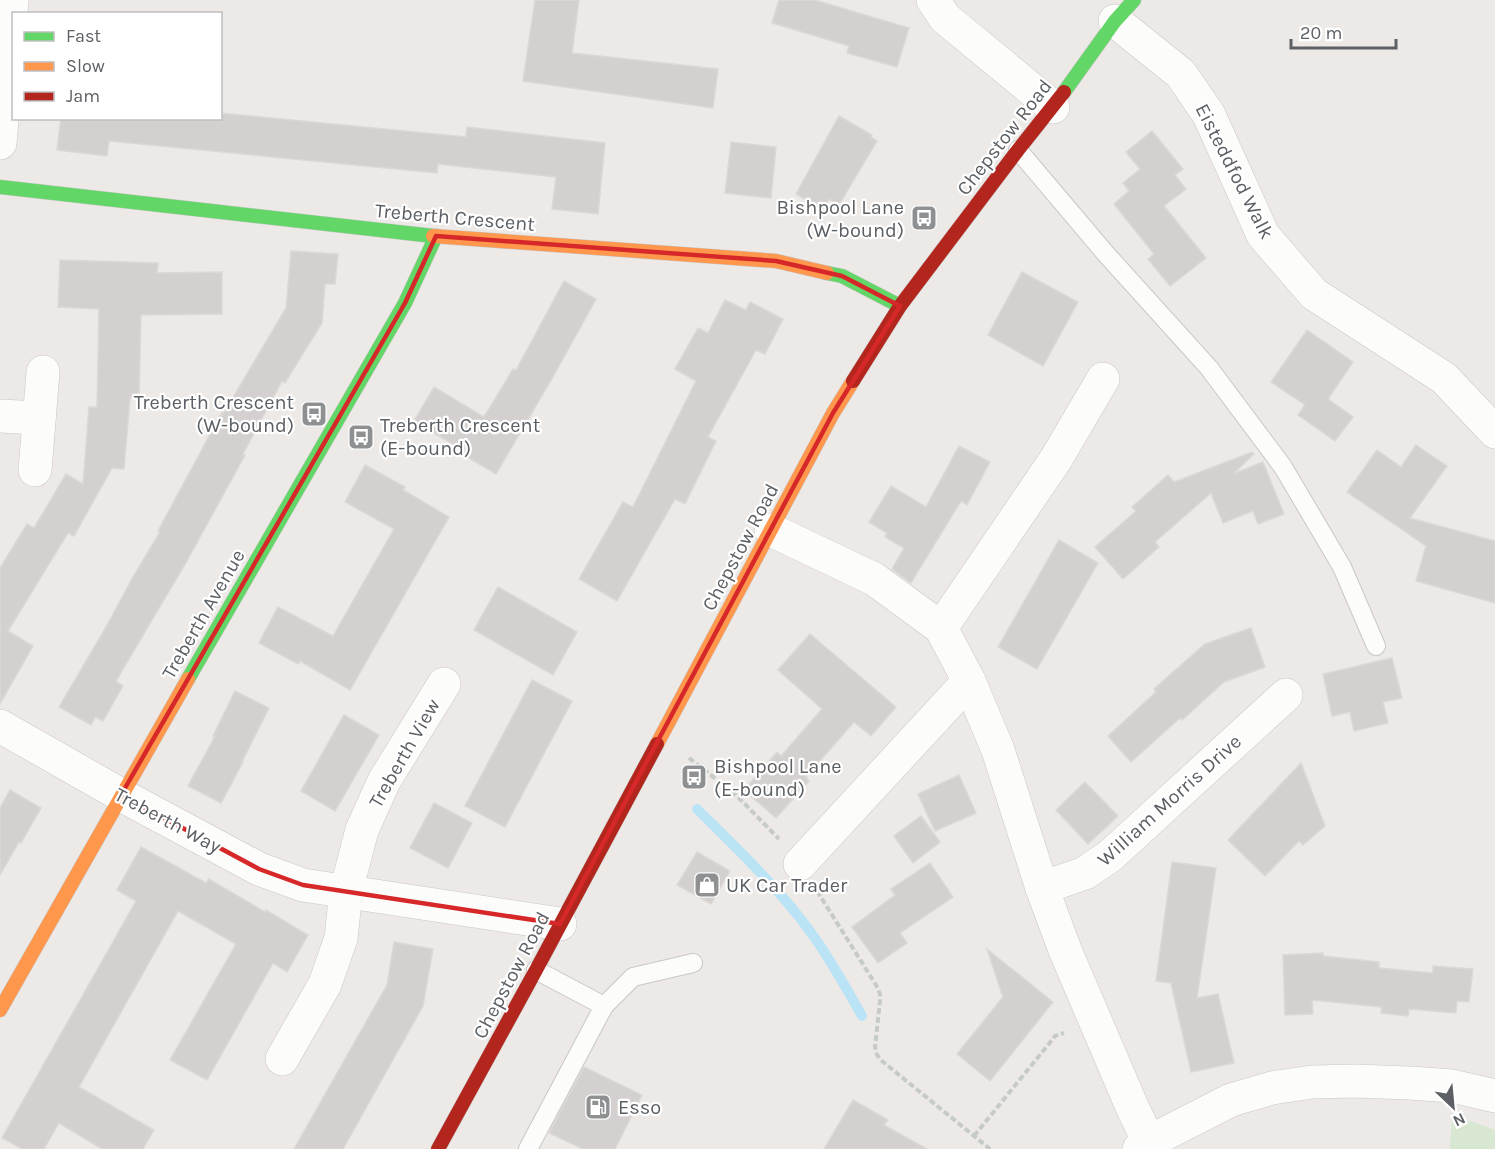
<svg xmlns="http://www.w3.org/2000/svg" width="1495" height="1149" font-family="Karla,sans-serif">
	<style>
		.green { fill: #d7e7d1 }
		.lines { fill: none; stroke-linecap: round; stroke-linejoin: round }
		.stream { stroke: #bae4f6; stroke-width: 10 }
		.building { fill: #d3d0cf; stroke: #dbd8d6; stroke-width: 1.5 }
		.lane-casing { stroke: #c8c8c8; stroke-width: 20 }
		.street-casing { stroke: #c8c8c8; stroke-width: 34 }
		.fast-casing { stroke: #c8c8c7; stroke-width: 15 }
		.slow-casing { stroke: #c8c8c7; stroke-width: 15 }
		.jam-casing { stroke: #c8c8c7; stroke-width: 15 }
		.path { stroke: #c6cbc8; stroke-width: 4; stroke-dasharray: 6 3; stroke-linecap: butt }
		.lane { stroke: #fcfcfb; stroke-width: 18 }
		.street { stroke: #fcfcfb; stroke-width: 33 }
		.fast { stroke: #63d668; stroke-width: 14 }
		.slow { stroke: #ff974d; stroke-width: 14 }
		.jam { stroke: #b3261e; stroke-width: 14 }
		.marked { fill: none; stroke: #d62828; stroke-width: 4.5; stroke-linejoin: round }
		.labels { text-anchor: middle; stroke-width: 4.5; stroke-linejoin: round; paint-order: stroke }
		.street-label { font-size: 20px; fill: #5c6064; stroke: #fff }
		.poi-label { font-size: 20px; fill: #5c6064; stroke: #fff; text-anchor: start }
	</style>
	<rect width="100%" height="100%" fill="#ece9e6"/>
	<polygon class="green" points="1452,1118 1473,1122 1495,1130 1495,1149 1450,1149"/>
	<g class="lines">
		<path class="stream" d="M697 809C737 849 779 888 812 934 831 960 846 988 862 1016"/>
	</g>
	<g class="building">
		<polygon points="535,0 579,0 572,53 718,69 713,108 523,81"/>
		<polygon points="779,0 815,0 909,28 897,67 847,53 849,46 772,23"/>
		<polygon points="220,113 466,137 467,127 605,143 598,214 552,209 556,177 438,164 437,173 109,141 107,156 57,150 61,118 220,118"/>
		<polygon points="839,116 872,135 871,137 877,141 839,205 829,199 823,210 796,194"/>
		<polygon points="1152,131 1183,169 1175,175 1186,189 1164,206 1206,258 1170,286 1148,259 1154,254 1114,204 1129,191 1123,183 1140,169 1126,152"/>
		<polygon points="731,142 776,147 771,198 725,193"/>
		<polygon points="291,251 338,254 335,284 325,284 322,323 285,383 282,381 243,454 245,455 187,561 116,681 123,686 103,721 95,717 91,725 59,707 106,627 134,575 160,532 158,531 222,412 222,416 286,308"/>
		<polygon points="60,260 158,263 157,273 222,272 222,314 141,315 139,399 130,398 124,469 112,468 74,536 68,533 8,631 33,646 0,704 0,568 27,524 34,528 66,474 83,484 89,407 97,407 99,309 58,307"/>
		<polygon points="1022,272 1078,302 1043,366 988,335"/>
		<polygon points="564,281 596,299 553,377 496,474 462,454 464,451 414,421 434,387 484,417 513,369 516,370"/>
		<polygon points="725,300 746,310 750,302 783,319 765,354 756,350 708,437 716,441 685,504 675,499 617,601 579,579 623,502 633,507 696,381 675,369 698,328 708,333"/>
		<polygon points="1307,330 1353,362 1328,399 1353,417 1335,441 1298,415 1305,405 1271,382"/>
		<polygon points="1416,445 1447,466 1410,518 1495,541 1495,603 1416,581 1426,546 1347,492 1377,450 1401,467"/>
		<polygon points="959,446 990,462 967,505 961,501 911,583 892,569 904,548 885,537 887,533 869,522 891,486 926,507"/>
		<polygon points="1252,452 1254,454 1233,474 1263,462 1284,514 1258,524 1253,511 1223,523 1211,493 1155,542 1159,547 1123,579 1095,547 1136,511 1132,507 1168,475 1174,482"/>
		<polygon points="365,465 405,487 403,490 449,517 350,690 300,661 298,664 259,643 278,607 333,636 394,529 345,502"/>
		<polygon points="1059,540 1098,563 1037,669 998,647"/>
		<polygon points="498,587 577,632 553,675 474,630"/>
		<polygon points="1251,628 1265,667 1224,682 1182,720 1180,718 1131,762 1108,736 1156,692 1154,689 1205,644"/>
		<polygon points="810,634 896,707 871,736 854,722 806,777 809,781 776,818 744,790 777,752 781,756 822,709 778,670"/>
		<polygon points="1392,658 1402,698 1383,702 1388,723 1354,731 1350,712 1332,716 1323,674"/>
		<polygon points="532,680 572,701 505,827 465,806"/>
		<polygon points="235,691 269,708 242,762 243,762 221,803 188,786 215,736 213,736"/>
		<polygon points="344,715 379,735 335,811 301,791"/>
		<polygon points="1301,763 1325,826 1303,845 1299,841 1265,876 1228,840"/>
		<polygon points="959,775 976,813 935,831 918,794"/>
		<polygon points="1085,782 1118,816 1088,844 1056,810"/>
		<polygon points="10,790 41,808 21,843 19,842 0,875 0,808"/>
		<polygon points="434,803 472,823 448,868 410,848"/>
		<polygon points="921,816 940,842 913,863 894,836"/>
		<polygon points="141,847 206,883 209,879 265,912 266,910 308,935 287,972 273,963 207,1080 170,1060 236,944 178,911 79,1087 154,1130 143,1149 102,1149 59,1123 44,1149 22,1149 2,1138 136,901 117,890"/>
		<polygon points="697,852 730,871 711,904 677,885"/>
		<polygon points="1172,862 1216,868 1197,998 1218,994 1234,1063 1191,1072 1171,983 1156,981"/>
		<polygon points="930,863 953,897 900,933 907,943 878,963 852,927 895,895 891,889"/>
		<polygon points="394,942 433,949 423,1006 343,1149 294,1149 387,985"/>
		<polygon points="987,949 1053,1002 990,1081 957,1054 1003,997"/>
		<polygon points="1323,953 1323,956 1379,962 1379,968 1433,973 1433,966 1473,969 1469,1002 1457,1001 1456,1013 1409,1009 1408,1016 1381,1013 1382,1007 1312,1000 1313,1014 1285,1015 1283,955"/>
		<polygon points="584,1067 642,1095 615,1149 583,1149 549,1133"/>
		<polygon points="853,1100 888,1120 884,1125 927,1149 824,1149"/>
	</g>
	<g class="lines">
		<g class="lane-casing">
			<g id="lane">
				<polyline points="1018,150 1106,254 1209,368 1283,467 1342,567 1376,646"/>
				<polyline points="604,1006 633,977 693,963"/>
				<polyline points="528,1149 604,1006 536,970"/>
			</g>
		</g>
		<g class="street-casing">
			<g id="street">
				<polyline points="933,0 945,18 1053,107"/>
				<polyline points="1115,21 1181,74 1209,115 1263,235 1314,294 1444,378 1495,432"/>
				<polyline points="0,143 12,0"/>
				<polyline points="0,416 39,418"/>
				<polyline points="35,470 43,372"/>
				<polyline points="771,530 874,579 941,628 969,681 998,750 1042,888 1065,950 1133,1109 1149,1142"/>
				<polyline points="941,628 1056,459 1103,379"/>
				<polyline points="0,726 121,795 259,869 303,885 560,924"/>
				<polyline points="800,864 969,681"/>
				<polyline points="1042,888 1085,873 1110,856 1286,695"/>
				<polyline points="282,1059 325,984 341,938 346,891 362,830 384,781 444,684"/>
				<polyline points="1139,1149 1149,1142 1231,1100 1272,1088 1312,1082 1355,1081 1410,1083 1452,1086 1495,1096"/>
			</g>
		</g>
		<g class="fast-casing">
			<g id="fast">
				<polyline points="1064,92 1115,21 1134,0"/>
				<polyline points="0,187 433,236"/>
				<polyline points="827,273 842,276 900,306"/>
				<polyline points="188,679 405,303 436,236"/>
			</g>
		</g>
		<g class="slow-casing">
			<g id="slow">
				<polyline points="433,236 776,261 827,273"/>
				<polyline points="657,744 833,413 853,381"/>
				<polyline points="0,1010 188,679"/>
			</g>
		</g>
		<g class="jam-casing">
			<g id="jam">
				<polyline points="853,381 900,306 1018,150 1064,92"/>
				<polyline points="438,1149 536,970 657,744"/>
			</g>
		</g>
		<g class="path">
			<polyline points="689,758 735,794 779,839"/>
			<polyline points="817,891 876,985 880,994 880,1001 875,1047 877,1055 882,1061 990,1149"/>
			<polyline points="974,1136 1052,1040 1055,1036 1064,1033"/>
		</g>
		<use href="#lane" class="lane"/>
		<use href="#street" class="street"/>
		<use href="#fast" class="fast"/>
		<use href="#slow" class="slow"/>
		<use href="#jam" class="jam"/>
	</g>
	<path class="marked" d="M436 236 776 261 842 276 900 306 833 413 560 924 303 885 259 869 121 795 405 303Z"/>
	<defs>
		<g id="bus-square" transform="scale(1.35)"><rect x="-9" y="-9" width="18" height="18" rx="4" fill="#8e9092" stroke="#fff"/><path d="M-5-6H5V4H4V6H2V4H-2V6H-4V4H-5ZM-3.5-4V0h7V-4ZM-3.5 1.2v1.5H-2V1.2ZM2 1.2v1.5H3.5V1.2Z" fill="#fff"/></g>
		<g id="shop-square" transform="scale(1.35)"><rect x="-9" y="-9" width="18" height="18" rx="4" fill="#8e9092" stroke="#fff"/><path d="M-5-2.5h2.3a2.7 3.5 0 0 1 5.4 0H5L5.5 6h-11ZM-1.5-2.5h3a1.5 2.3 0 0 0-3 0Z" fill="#fff"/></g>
		<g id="fuel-square" transform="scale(1.35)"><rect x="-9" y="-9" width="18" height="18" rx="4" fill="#8e9092" stroke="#fff"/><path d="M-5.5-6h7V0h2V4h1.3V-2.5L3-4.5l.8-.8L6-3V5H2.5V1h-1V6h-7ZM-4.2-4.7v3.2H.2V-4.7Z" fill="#fff"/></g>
	</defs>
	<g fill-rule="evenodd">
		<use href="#bus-square" x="924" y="218"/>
		<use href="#bus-square" x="314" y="414"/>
		<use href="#bus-square" x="361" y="437"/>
		<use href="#bus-square" x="694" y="777"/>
		<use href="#shop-square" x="707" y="885"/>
		<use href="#fuel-square" x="598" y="1107"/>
	</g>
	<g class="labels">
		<g class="street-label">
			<text transform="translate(1004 137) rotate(-52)" y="7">Chepstow Road</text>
			<text transform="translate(1235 171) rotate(63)" y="7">Eisteddfod Walk</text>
			<text transform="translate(455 217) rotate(5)" y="7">Treberth Crescent</text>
			<text transform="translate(740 547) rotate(-62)" y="7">Chepstow Road</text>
			<text transform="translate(203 614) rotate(-60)" y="7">Treberth Avenue</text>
			<text transform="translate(404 753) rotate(-60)" y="7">Treberth View</text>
			<text transform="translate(1169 800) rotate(-42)" y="7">William Morris Drive</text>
			<text transform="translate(168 820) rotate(28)" y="7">Treberth Way</text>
			<text transform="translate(511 975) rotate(-62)" y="7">Chepstow Road</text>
		</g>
		<g class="poi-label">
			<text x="904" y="214" text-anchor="end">Bishpool Lane<tspan x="904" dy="23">(W-bound)</tspan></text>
			<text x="294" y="409" text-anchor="end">Treberth Crescent<tspan x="294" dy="23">(W-bound)</tspan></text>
			<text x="380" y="432">Treberth Crescent<tspan x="380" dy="23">(E-bound)</tspan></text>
			<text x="714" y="773">Bishpool Lane<tspan x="714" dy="23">(E-bound)</tspan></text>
			<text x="726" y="892">UK Car Trader</text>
			<text x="618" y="1114">Esso</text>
		</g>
	</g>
	<rect x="12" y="12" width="210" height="108" fill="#ffffff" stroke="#bebfc1" stroke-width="1.5"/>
	<rect x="24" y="32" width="30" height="9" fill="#63d668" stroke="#bebfc1" stroke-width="1.5"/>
	<text x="66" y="42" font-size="18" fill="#5c6064">Fast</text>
	<rect x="24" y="62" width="30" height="9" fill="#ff974d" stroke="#bebfc1" stroke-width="1.5"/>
	<text x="66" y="72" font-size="18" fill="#5c6064">Slow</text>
	<rect x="24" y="92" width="30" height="9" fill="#b3261e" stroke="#bebfc1" stroke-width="1.5"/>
	<text x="66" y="102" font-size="18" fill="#5c6064">Jam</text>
	<g transform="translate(1453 1107) rotate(154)" stroke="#ffffff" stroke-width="4.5" paint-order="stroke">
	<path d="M0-4.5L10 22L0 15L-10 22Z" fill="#5c6064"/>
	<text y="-9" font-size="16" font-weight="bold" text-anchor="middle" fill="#5c6064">N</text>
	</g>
	<path d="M1291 39v9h105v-9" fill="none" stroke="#5c6064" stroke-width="3"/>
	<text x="1300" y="39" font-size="18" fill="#5c6064" stroke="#ffffff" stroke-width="4.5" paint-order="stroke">20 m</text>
</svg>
